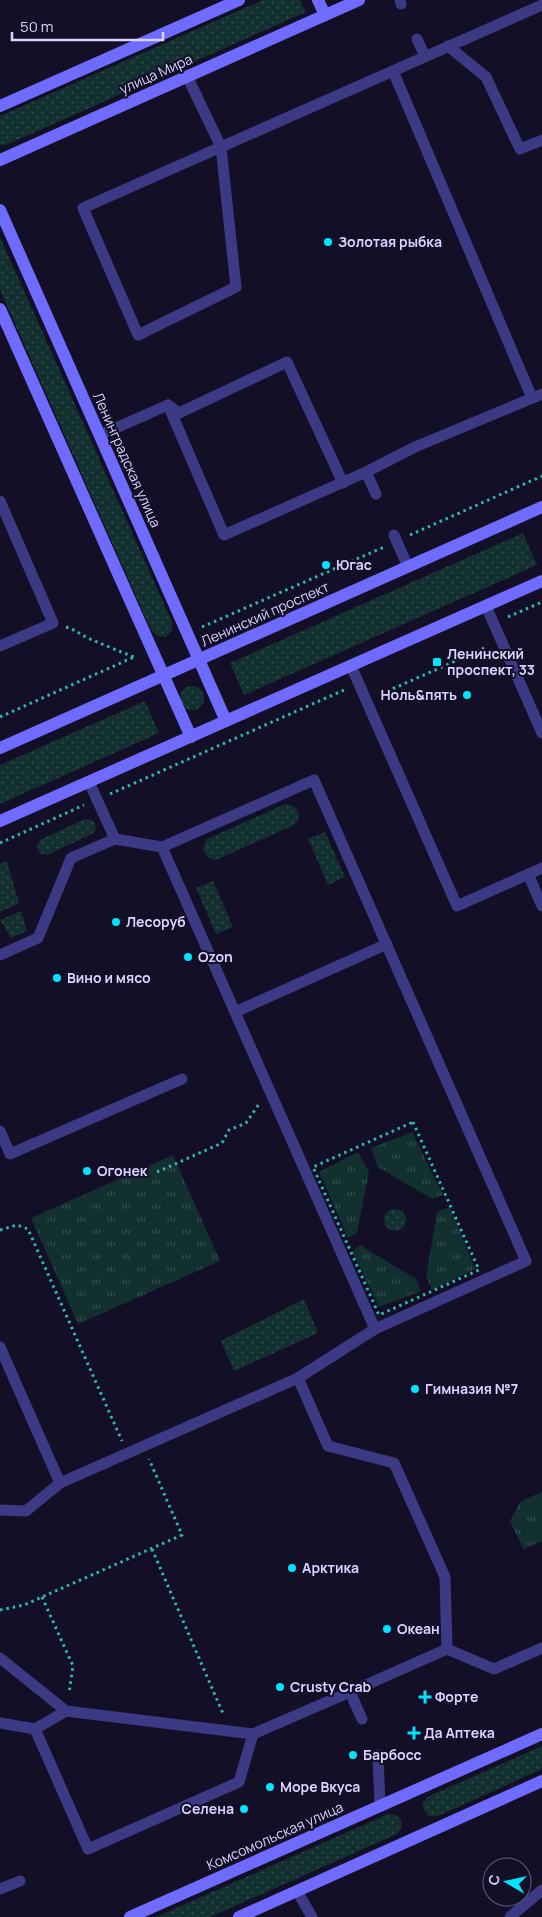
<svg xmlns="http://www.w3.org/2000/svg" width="542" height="1917" font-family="Manrope,sans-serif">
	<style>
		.grass { fill: url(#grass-dots) }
		.park { fill: url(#park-tufts) }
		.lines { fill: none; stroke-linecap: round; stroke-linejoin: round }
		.path { stroke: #2fb8b0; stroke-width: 3; stroke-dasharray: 2.5 4; stroke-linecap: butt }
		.lane { stroke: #3d3a85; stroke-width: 11 }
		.secondary { stroke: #6f6bff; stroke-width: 12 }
		.poi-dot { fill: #00e5ff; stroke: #130f26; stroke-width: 2 }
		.labels { text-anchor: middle; stroke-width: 4; stroke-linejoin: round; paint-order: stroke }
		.street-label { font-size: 14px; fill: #d9d4ff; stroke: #130f26 }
		.poi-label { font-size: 14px; font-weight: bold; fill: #d9d4ff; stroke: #130f26; text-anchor: start }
	</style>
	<defs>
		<pattern id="grass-dots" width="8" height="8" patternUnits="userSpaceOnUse" patternTransform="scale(1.25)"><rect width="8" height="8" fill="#12302f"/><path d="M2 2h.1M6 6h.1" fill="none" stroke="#344d4e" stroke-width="1.8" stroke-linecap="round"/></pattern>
		<pattern id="park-tufts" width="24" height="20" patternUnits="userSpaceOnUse" patternTransform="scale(1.25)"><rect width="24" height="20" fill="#12302f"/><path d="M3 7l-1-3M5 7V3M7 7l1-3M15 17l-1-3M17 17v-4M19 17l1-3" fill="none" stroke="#344d4e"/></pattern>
	</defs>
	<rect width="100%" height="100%" fill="#130f26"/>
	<g class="grass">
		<polygon points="263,0 300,0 306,12 6,145 0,145 0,116"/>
		<polygon points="0,237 172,622 172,631 166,637 157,636 151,630 0,290"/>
		<polygon points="523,533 537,565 244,695 230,663"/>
		<circle cx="192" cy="698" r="12"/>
		<polygon points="145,701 159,733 0,804 0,765"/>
		<path d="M285 804C298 805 303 816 294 825L216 860C204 859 200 848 207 839Z"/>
		<polygon points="85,819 91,820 95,823 96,829 92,834 47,855 40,853 37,846 40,840"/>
		<polygon points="325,832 345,877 328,885 308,839"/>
		<polygon points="7,861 19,903 0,912 0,864"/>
		<polygon points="213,881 233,927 216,934 196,888"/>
		<polygon points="21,911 27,931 11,938 0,920"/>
		<circle cx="395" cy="1220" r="11"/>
		<polygon points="304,1299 318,1333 234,1371 221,1341"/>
		<polygon points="542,1746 542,1769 438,1816 429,1816 424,1810 423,1802 429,1796"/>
		<polygon points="388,1814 396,1815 401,1820 402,1828 397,1834 210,1917 156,1917"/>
	</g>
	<g class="park">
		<polygon points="412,1132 443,1195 432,1199 378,1167 371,1148"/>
		<polygon points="358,1152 369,1172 357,1233 348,1238 319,1172"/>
		<polygon points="173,1155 220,1261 78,1324 31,1218"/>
		<polygon points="450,1207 475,1269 432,1290 426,1276 437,1212"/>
		<polygon points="360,1245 416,1279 421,1291 379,1307 352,1251"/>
		<polygon points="542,1492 542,1541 523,1549 510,1521 520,1502"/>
	</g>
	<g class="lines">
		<g class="path">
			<polyline points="410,535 542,476"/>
			<polyline points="508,617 542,602"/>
			<path d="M66 627C76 630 81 635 90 639 104 645 119 651 134 657L137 656"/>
			<polyline points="202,627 384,547"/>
			<polyline points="381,694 487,647"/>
			<polyline points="0,717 134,657"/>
			<polyline points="110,794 344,690"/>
			<polyline points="0,843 84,805"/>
			<polygon points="413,1122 479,1270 379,1315 313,1167"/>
			<polyline points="157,1172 222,1143 229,1130 246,1123 259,1104"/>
			<polyline points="0,1230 17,1225 28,1229 122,1441"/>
			<polyline points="152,1549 224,1716"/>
			<polyline points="42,1597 73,1666 69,1693"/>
			<polyline points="0,1610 24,1605 182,1535 149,1459"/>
		</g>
		<g class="lane">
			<polyline points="400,0 401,4"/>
			<polyline points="417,39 425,56"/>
			<polyline points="448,46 486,77 520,149 542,140"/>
			<polyline points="393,71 532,398"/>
			<polyline points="187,76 221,147 236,287 138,335 83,208 542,5"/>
			<polyline points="168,405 224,535 366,472 415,447 542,394"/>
			<polyline points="168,405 179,413 287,362 343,483"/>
			<polyline points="100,435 168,405"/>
			<polyline points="366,472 376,494"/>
			<polyline points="0,501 53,623 0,646"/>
			<polyline points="394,535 408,567"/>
			<polyline points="486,606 542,733"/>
			<polyline points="351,666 457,906 542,868"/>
			<polyline points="162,847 375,1329"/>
			<polyline points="528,874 542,906"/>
			<polyline points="0,955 38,938 71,858 115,839"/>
			<polyline points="235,1012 387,944"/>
			<polyline points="0,1131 10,1154 182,1079"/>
			<polyline points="0,1347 60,1483"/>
			<polyline points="298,1378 328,1446 394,1463 445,1577 447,1649"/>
			<polyline points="0,1510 26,1511 60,1483 298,1378 375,1329 526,1261 314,780 162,847 115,839 89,782"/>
			<polyline points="0,1658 66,1711 253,1734 350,1692"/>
			<polyline points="362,1719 350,1692 447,1649 494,1669 542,1648"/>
			<polyline points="0,1723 35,1729 88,1849 239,1782 253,1734"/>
			<polyline points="35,1729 66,1711"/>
			<polyline points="378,1755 380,1806"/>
			<polyline points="0,1889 20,1881"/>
			<polyline points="297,1891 312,1917"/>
			<polyline points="510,1917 542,1890"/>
		</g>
		<g class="secondary">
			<polyline points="318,0 325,15"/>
			<polyline points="0,106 239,0"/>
			<polyline points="0,160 359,0"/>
			<polyline points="0,210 226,721"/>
			<polyline points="0,309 191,737"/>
			<polyline points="0,748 542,507"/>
			<polyline points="0,821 542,581"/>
			<polyline points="130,1917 542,1734"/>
			<polyline points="239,1917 542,1781"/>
		</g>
	</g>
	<g class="poi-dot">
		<circle cx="328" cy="242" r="5"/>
		<circle cx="326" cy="565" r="5"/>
		<rect x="432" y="657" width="10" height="10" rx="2.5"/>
		<circle cx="467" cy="695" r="5"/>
		<circle cx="116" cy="922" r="5"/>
		<circle cx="188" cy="957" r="5"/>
		<circle cx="57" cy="978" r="5"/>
		<circle cx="87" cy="1171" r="5"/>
		<circle cx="415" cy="1389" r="5"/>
		<circle cx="292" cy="1568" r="5"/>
		<circle cx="387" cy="1629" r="5"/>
		<circle cx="280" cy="1687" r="5"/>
		<path d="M422.5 1689.5h5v5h5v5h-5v5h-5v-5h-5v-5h5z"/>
		<path d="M411.5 1725.5h5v5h5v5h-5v5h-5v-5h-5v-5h5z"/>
		<circle cx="353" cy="1755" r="5"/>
		<circle cx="270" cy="1787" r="5"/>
		<circle cx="244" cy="1809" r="5"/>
	</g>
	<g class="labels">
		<g class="street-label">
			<text transform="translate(156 74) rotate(-24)" y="5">улица Мира</text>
			<text transform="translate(127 460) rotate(66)" y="5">Ленинградская улица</text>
			<text transform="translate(265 614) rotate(-24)" y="5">Ленинский проспект</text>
			<text transform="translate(275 1836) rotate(-24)" y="5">Комсомольская улица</text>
		</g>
		<g class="poi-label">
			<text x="338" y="247">Золотая рыбка</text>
			<text x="336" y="570">Югас</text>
			<text x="447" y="659">Ленинский<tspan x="447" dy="16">проспект, 33</tspan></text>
			<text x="457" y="700" text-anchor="end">Ноль&amp;пять</text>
			<text x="126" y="927">Лесоруб</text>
			<text x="198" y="962">Ozon</text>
			<text x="67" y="983">Вино и мясо</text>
			<text x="97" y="1176">Огонек</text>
			<text x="425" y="1394">Гимназия №7</text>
			<text x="302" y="1573">Арктика</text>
			<text x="397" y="1634">Океан</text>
			<text x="290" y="1692">Crusty Crab</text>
			<text x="435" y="1702">Форте</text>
			<text x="424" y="1738">Да Аптека</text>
			<text x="363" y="1760">Барбосс</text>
			<text x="280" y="1792">Море Вкуса</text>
			<text x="234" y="1814" text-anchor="end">Селена</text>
		</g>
	</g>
	<g transform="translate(507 1882) rotate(279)"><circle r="24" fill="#130f26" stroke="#625e7d"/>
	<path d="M0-4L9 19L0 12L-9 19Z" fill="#00e5ff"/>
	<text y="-8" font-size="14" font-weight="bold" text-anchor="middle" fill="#d9d4ff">С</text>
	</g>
	<path d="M12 32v8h151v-8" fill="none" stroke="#d9d4ff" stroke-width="2.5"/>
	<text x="20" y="32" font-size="15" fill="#d9d4ff" stroke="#130f26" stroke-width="4" paint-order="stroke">50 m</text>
</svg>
